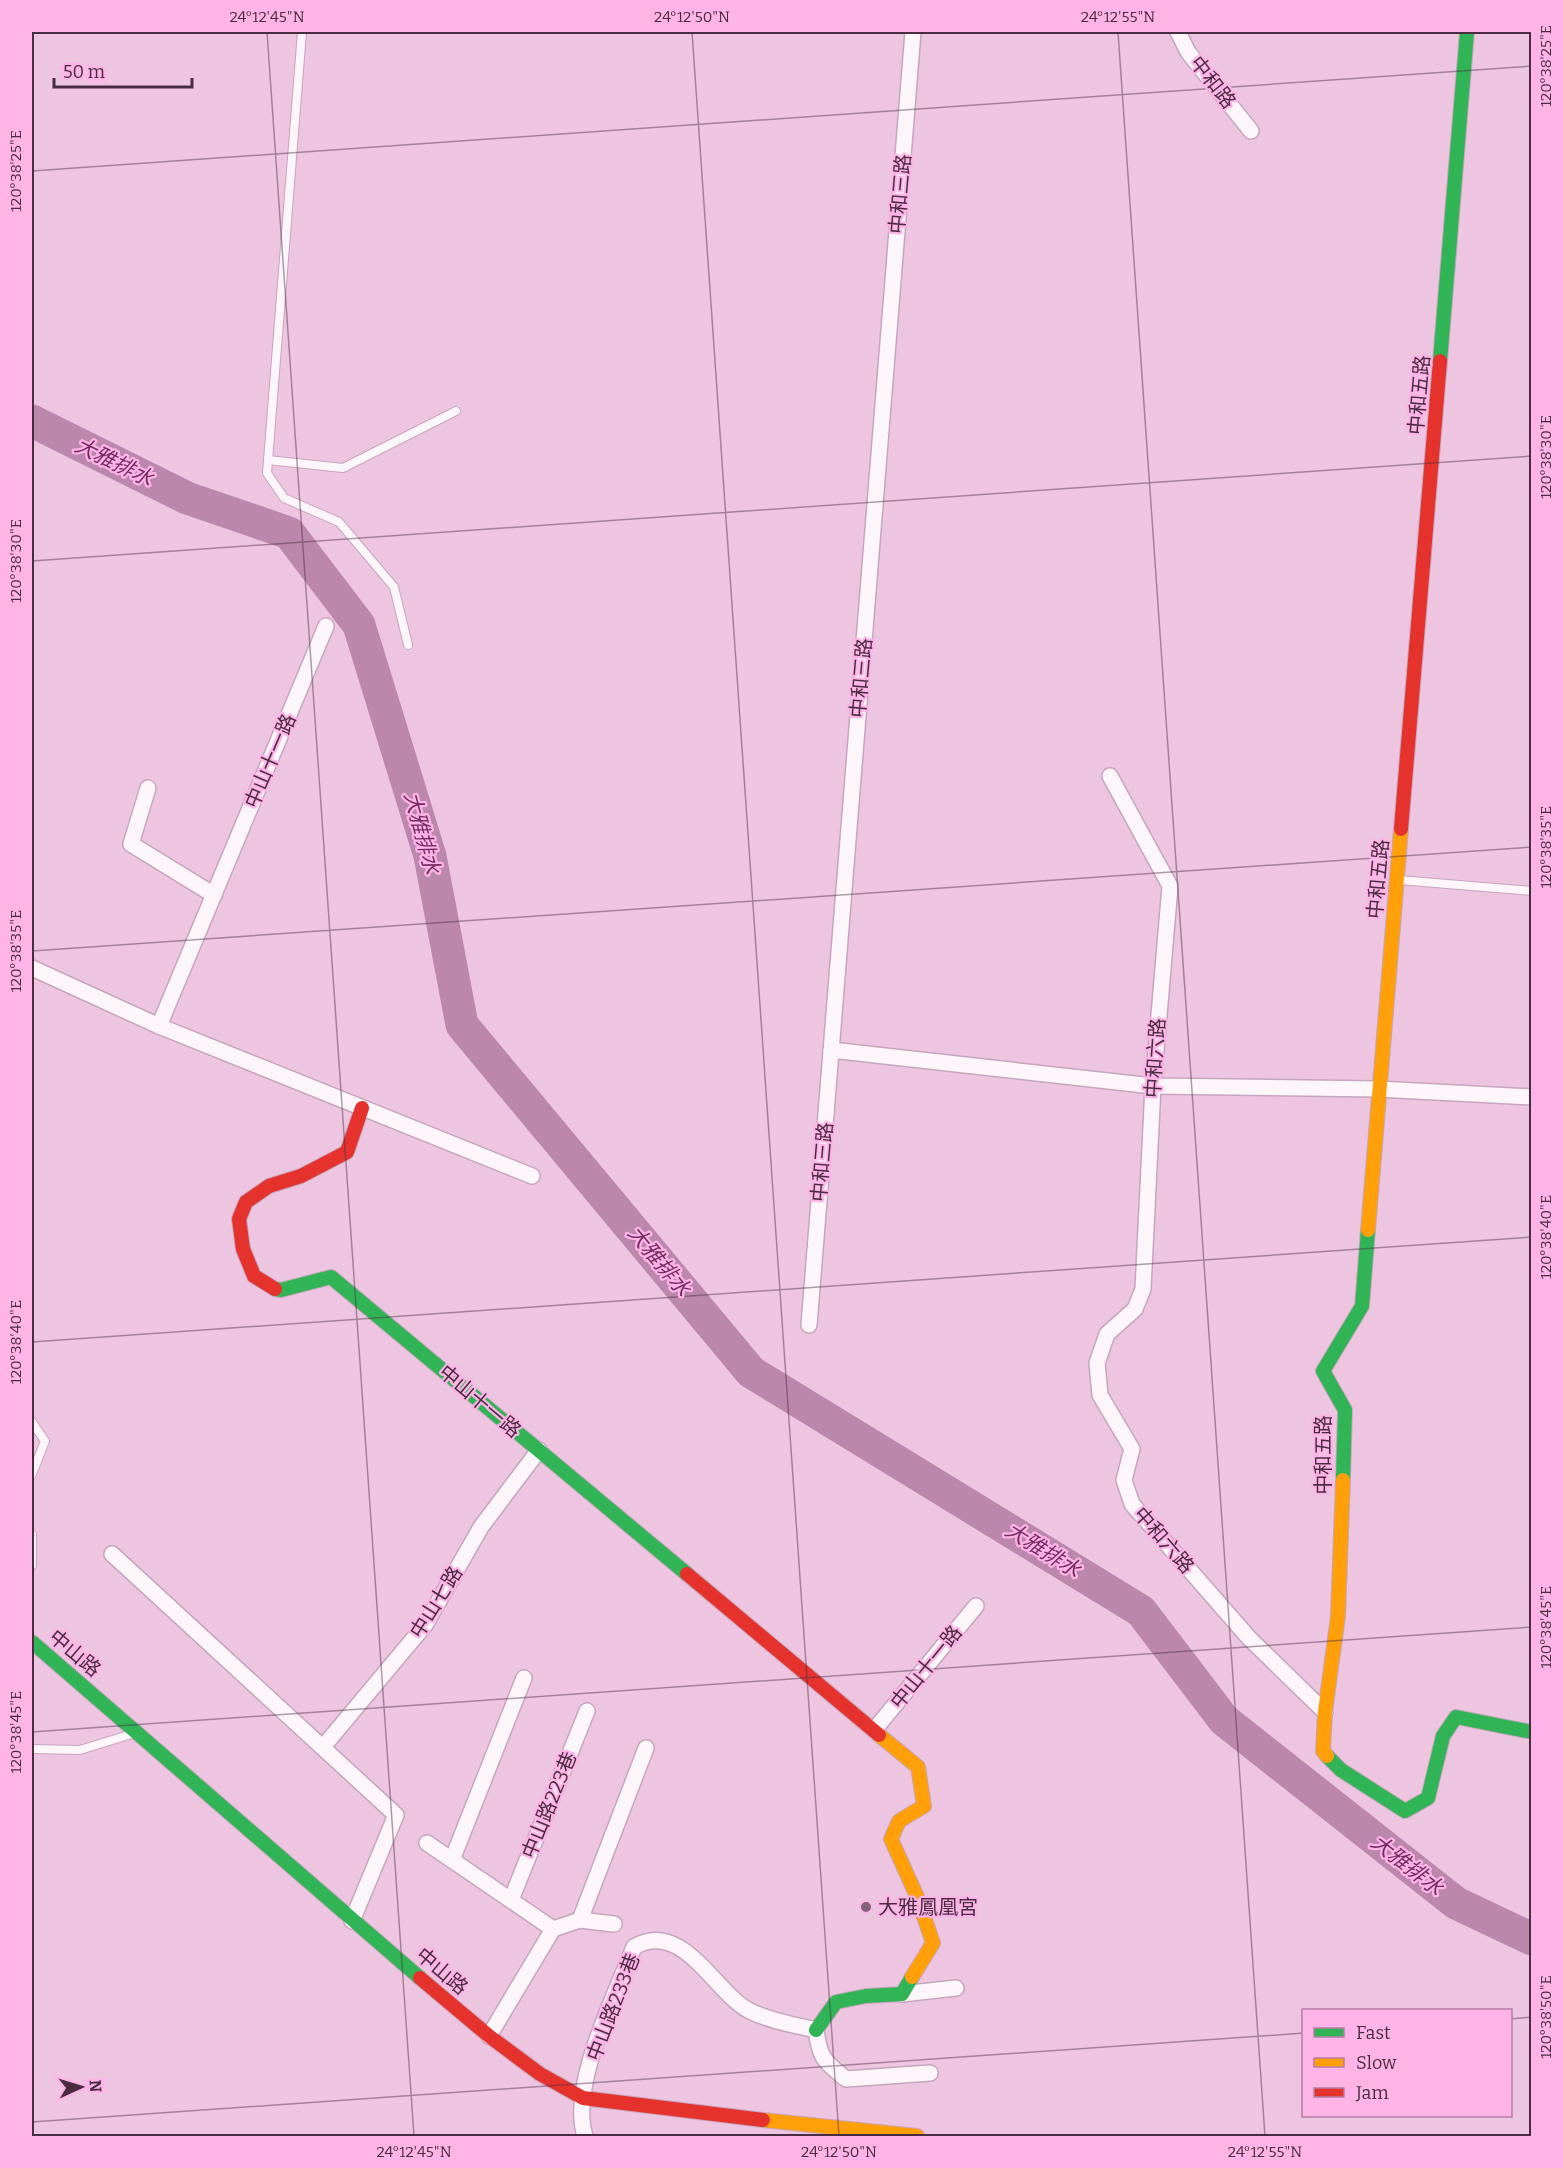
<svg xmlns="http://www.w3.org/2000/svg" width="1563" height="2168" font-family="Bitter,'Noto Sans TC',serif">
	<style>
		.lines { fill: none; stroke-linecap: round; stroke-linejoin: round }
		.river { stroke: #bc87ac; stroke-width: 33 }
		.lane-casing { stroke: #c6a6bc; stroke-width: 10 }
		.street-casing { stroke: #c6a6bc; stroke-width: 18 }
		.fast-casing { stroke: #c6a6bc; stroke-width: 16 }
		.slow-casing { stroke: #c6a6bc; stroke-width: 16 }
		.jam-casing { stroke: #c6a6bc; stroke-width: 16 }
		.lane { stroke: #fcf6fa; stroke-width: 8 }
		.street { stroke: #fcf6fa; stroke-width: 15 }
		.fast { stroke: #30b455; stroke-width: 14 }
		.slow { stroke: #ff9f0a; stroke-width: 14 }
		.jam { stroke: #e5322d; stroke-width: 14 }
		.ticks { fill: none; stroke: #492c41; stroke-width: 1.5; stroke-opacity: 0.45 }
		.poi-dot { fill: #826279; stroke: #feb4e7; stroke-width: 2 }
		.labels { text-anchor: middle; stroke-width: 4.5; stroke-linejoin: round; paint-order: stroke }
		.street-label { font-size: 20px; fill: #492c41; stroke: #feb4e7 }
		.poi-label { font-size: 20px; fill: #492c41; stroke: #feb4e7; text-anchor: start }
		.water-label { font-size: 21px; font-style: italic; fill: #752c63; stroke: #feb4e7 }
		.neatline { fill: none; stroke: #492c41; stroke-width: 2 }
		.ticks-label { font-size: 15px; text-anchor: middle; fill: #492c41 }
	</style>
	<rect width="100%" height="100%" fill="#edc5e1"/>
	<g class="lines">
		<polyline class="river" points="32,421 187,498 289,533 359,625 430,856 462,1025 751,1372 1141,1611 1224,1720 1456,1903 1532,1939"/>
		<g class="lane-casing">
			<g id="lane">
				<polyline points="302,32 267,473 284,498 339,522 394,587 408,645"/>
				<polyline points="268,460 343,468 456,411"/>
				<polyline points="1399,880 1532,891"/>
				<polyline points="32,1422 45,1441 32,1474"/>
				<polyline points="32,1535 32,1565"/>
				<polyline points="32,1749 80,1750 135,1733"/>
			</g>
		</g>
		<g class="street-casing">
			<g id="street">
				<polyline points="1178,32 1188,52 1251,131"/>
				<polyline points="1110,776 1170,886 1153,1086 1143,1289 1135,1309 1107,1334 1097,1363 1100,1395 1132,1449 1124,1480 1132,1504 1249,1638 1325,1712"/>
				<polyline points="148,788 131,844 214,895"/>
				<polyline points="32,968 159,1026 532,1176"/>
				<polyline points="159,1026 326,626"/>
				<polyline points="831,1050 1153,1086 1378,1089 1532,1097"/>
				<polyline points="809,1325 913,32"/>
				<polyline points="112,1554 396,1815 352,1921"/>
				<polyline points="875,1729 976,1606"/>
				<polyline points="323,1747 425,1625 481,1527 539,1450"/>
				<polyline points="427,1843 553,1929 580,1920 614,1924"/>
				<polyline points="452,1860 524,1678"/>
				<polyline points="511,1900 587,1711"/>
				<polyline points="580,1920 646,1748"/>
				<polyline points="902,1994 956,1988"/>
				<polyline points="489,2036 553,1929"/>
				<path d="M585 2136C569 2086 615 1996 634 1947 683 1918 716 1995 750 2011 770 2021 795 2025 816 2030 820 2059 824 2061 846 2079L930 2073"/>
			</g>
		</g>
		<g class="fast-casing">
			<g id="fast">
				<polyline points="1440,361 1467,32"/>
				<polyline points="275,1289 281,1290 331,1277 687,1574"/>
				<polyline points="1343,1480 1345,1410 1323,1371 1362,1306 1368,1230"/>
				<polyline points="32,1642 420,1978"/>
				<polyline points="1327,1756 1341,1770 1405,1811 1428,1798 1443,1736 1456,1717 1532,1732"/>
				<polyline points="816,2030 836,2002 866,1996 902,1994 912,1977"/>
			</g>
		</g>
		<g class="slow-casing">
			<g id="slow">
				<polyline points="1368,1230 1401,829"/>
				<polyline points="879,1735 918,1767 924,1806 899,1821 891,1839 918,1899 933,1943 912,1977"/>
				<polyline points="1327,1756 1323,1751 1325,1712 1338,1616 1343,1480"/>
				<polyline points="763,2120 917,2136"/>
			</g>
		</g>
		<g class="jam-casing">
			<g id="jam">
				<polyline points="1401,829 1440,361"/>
				<polyline points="275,1289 254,1276 243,1249 239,1219 246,1202 269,1186 301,1176 347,1152 362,1108"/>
				<polyline points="687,1574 879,1735"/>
				<polyline points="420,1978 489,2036 540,2074 583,2098 763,2120"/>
			</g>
		</g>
		<use href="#lane" class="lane"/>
		<use href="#street" class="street"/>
		<use href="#fast" class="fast"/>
		<use href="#slow" class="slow"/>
		<use href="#jam" class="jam"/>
	</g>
	<path class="ticks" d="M267 32 414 2136M692 32 839 2136M1118 32 1265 2136M32 171 1532 66M32 561 1532 456M32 951 1532 847M32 1342 1532 1237M32 1732 1532 1627M1510 2019 1532 2017M32 2122 1304 2033"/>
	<circle class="poi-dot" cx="866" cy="1907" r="6"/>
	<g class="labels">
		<g class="street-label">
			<text transform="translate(1213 82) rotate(52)" y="7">中和路</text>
			<text transform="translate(900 194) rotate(-85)" y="7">中和三路</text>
			<text transform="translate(1419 395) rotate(-85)" y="7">中和五路</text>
			<text transform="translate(861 678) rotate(-85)" y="7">中和三路</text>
			<text transform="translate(270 761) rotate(-67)" y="7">中山十一路</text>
			<text transform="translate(1378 879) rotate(-85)" y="7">中和五路</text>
			<text transform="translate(1155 1058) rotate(-86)" y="7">中和六路</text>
			<text transform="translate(822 1162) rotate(-85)" y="7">中和三路</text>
			<text transform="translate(480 1401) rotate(40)" y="7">中山十一路</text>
			<text transform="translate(1323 1455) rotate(-90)" y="7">中和五路</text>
			<text transform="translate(1164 1540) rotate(49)" y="7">中和六路</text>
			<text transform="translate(436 1602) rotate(-58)" y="7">中山七路</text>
			<text transform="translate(75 1653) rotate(40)" y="7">中山路</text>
			<text transform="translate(926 1667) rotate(-51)" y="7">中山十一路</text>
			<text transform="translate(549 1805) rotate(-68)" y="7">中山路223巷</text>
			<text transform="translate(442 1971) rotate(40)" y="7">中山路</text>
			<text transform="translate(613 2007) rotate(-69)" y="7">中山路233巷</text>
		</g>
		<g class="poi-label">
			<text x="878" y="1914">大雅鳳凰宮</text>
		</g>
		<g class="water-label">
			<text transform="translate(114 462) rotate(26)" y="7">大雅排水</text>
			<text transform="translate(422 833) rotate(75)" y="7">大雅排水</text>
			<text transform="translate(659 1261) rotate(50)" y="7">大雅排水</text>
			<text transform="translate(1043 1550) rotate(32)" y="7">大雅排水</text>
			<text transform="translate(1407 1865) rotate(38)" y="7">大雅排水</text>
		</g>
	</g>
	<rect width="1563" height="2168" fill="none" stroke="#feb4e7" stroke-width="66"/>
	<rect x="1302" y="2009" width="210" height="108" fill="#feb4e7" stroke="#b67ea5" stroke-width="1.5"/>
	<rect x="1314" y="2028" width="30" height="9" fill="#30b455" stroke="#b67ea5" stroke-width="1.5"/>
	<text x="1356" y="2039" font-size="18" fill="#492c41">Fast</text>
	<rect x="1314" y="2058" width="30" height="9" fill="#ff9f0a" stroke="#b67ea5" stroke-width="1.5"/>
	<text x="1356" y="2069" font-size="18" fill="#492c41">Slow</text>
	<rect x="1314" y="2088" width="30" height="9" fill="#e5322d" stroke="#b67ea5" stroke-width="1.5"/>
	<text x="1356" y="2099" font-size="18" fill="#492c41">Jam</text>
	<g transform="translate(81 2087) rotate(86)" stroke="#feb4e7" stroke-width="4.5" paint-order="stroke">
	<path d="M0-4.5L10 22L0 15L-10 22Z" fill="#492c41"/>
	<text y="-9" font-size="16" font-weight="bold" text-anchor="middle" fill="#492c41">N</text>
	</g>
	<path d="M54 78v9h138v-9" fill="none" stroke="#492c41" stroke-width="3"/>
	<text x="63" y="78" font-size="18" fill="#492c41" stroke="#feb4e7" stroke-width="4.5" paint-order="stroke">50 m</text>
	<rect x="33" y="33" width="1497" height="2102" class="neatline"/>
	<g class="ticks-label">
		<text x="267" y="22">24°12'45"N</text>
		<text x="692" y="22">24°12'50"N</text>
		<text x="1118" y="22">24°12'55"N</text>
		<text transform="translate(1546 66) rotate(-90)" y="5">120°38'25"E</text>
		<text transform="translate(16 171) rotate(-90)" y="5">120°38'25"E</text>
		<text transform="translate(1546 457) rotate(-90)" y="5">120°38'30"E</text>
		<text transform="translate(16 561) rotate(-90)" y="5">120°38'30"E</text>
		<text transform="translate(1546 847) rotate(-90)" y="5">120°38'35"E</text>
		<text transform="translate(16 951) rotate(-90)" y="5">120°38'35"E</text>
		<text transform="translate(1546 1237) rotate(-90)" y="5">120°38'40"E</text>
		<text transform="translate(16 1342) rotate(-90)" y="5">120°38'40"E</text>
		<text transform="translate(1546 1627) rotate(-90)" y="5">120°38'45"E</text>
		<text transform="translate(16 1732) rotate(-90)" y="5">120°38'45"E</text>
		<text transform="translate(1546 2017) rotate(-90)" y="5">120°38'50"E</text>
		<text x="414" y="2157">24°12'45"N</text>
		<text x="839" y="2157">24°12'50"N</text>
		<text x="1265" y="2157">24°12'55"N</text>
	</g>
</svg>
